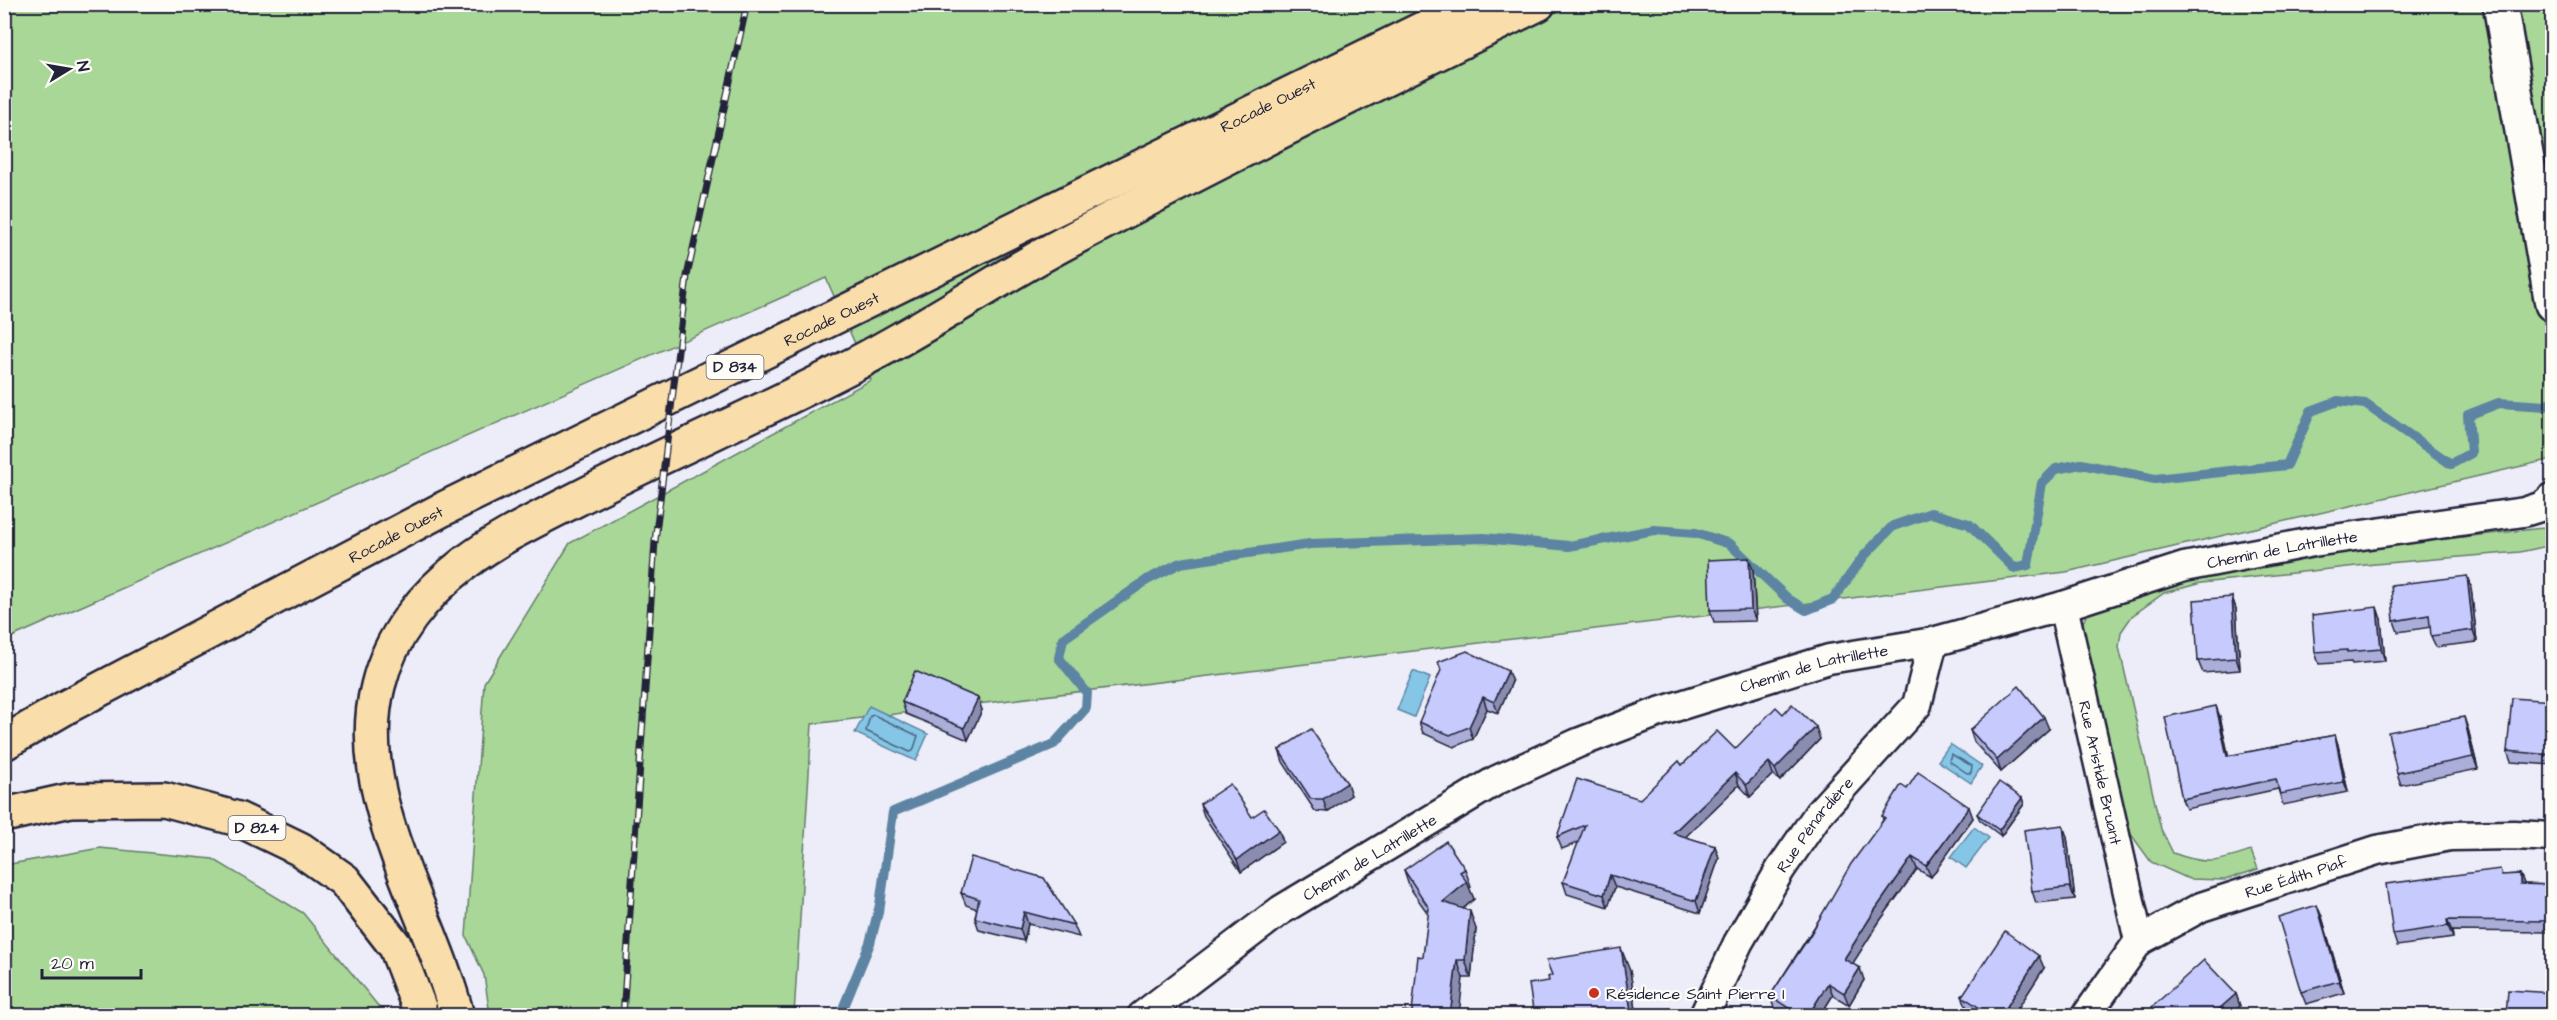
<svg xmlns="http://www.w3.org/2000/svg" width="2557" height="1020" font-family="'Architects Daughter',sans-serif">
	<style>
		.green { fill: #a8d797; stroke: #657c69; stroke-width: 1.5 }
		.water { fill: #85c6e6; stroke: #5d84a2; stroke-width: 1.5 }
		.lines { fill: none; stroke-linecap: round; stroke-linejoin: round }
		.shore { stroke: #4a647f; stroke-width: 1.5 }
		.stream { stroke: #5d84a2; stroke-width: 10 }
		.street-casing { stroke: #22223b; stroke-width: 33 }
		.secondary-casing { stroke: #22223b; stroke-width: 38 }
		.primary-casing { stroke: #22223b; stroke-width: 38 }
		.street { stroke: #fdfcf7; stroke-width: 28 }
		.secondary { stroke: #fdfcf7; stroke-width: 33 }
		.primary { stroke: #f9deab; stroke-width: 33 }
		.rail-casing { stroke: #22223b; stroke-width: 7 }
		.rail { stroke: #fdfcf7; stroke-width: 4.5; stroke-dasharray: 14; stroke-linecap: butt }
		.wall { fill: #aaaed9; stroke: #22223b; stroke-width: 1.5 }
		.shaded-wall { fill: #8b8db0; stroke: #22223b; stroke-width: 1.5 }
		.building { fill: #c6cafc; stroke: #22223b; stroke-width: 1.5 }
		.poi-dot { fill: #c8321e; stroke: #fdfcf7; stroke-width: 2 }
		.labels { text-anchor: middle; stroke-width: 4.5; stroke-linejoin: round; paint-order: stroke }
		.shield { fill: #fdfcf7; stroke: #646373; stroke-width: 1.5 }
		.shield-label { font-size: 15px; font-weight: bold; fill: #22223b }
		.street-label { font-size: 16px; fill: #22223b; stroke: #fdfcf7 }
		.poi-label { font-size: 16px; fill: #22223b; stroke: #fdfcf7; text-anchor: start }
	</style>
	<rect width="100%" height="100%" fill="#ecedf8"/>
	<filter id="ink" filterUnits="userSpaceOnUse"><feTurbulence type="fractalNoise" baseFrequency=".0167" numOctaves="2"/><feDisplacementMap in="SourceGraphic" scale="12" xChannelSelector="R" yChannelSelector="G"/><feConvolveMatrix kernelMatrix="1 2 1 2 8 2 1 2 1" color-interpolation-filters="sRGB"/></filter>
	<g filter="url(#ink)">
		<g class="green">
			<polygon points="5,5 2552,5 2552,459 2066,572 812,724 794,1015 490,1015 484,975 466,936 484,683 570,543 871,380 826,278 5,640"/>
			<path d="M2552 527V545L2520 552 2375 564 2201 583 2164 593 2132 616 2121 632 2119 647 2161 829 2173 853C2208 866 2217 862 2251 851L2258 869 2225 880 2189 879 2151 862 2130 833 2081 627 2088 611 2158 581 2349 550Z"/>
			<polygon points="100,848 213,859 303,913 379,1007 380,1015 5,1015 5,865"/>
		</g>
		<g class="water">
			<polygon points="1413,671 1430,678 1414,717 1397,710"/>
			<polygon points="869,706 928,734 916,761 855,733"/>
			<polygon points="1950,744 1982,766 1971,783 1938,761"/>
			<polygon points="1974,827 1989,838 1966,868 1951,857"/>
		</g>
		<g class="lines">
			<g class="shore">
				<polygon points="874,715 918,736 913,751 910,752 866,731 870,716"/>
				<polygon points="1951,754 1972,766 1971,773 1967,773 1949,761"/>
			</g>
			<polyline class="stream" points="840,1016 870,943 880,905 893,812 1054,744 1086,708 1087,693 1059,658 1063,639 1147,580 1180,563 1310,544 1484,538 1569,546 1654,530 1696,533 1730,544 1788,599 1806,610 1833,599 1864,556 1893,526 1931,513 1969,524 2014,568 2028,565 2042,483 2056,469 2081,464 2155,479 2287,465 2311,411 2338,401 2365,404 2451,464 2471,453 2468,415 2499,403 2546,406 2552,401"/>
			<g class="street-casing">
				<g id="street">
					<path id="s1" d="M2063 606 2139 941"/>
					<path id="s2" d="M1142 1016 1281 910 1497 780 1578 743 1659 712 1829 659 1933 642 2063 606 2184 567 2313 542 2524 512 2543 506 2552 498"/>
					<path id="s3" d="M1704 1016 1738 943 1780 870 1819 813 1917 705 1933 642"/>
					<path id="s4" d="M2086 1016 2139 941 2201 907 2377 850 2450 836 2514 835 2552 837"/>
				</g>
			</g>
			<g class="secondary-casing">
				<polyline id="secondary" points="2500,4 2552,304"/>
			</g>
			<g class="primary-casing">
				<g id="primary">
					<path id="s5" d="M4 743 68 706 445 508 1473 4"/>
					<polyline points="4,815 71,800 164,799 238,819 300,849 344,880 396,947 419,1007 419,1016"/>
					<path d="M457 1016C431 912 350 795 378 686 390 636 424 594 465 563 499 537 538 519 577 499 666 453 758 414 847 368 921 331 990 283 1063 244 1220 160 1379 82 1538 4"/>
				</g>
			</g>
			<use href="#street" class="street"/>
			<use href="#secondary" class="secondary"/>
			<use href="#primary" class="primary"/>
			<g class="rail-casing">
				<polyline id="rail" points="623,1016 655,541 687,276 747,4"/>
			</g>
			<use href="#rail" class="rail"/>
		</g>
		<g class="wall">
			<polygon points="1753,570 1756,621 1714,622 1710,610"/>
			<polygon points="2467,576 2471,587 2477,642 2436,647 2431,636 2431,627 2398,632 2394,621"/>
			<polygon points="2232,597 2236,609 2240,670 2203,673 2198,661"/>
			<polygon points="2381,619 2385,661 2352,664 2351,662 2319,664 2315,652"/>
			<polygon points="1512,682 1498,713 1487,709 1473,739 1454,747 1423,733 1419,722"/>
			<polygon points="2553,701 2553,765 2511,762 2507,751"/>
			<polygon points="902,702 982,710 968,740 906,714"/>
			<polygon points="1783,714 1820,739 1780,781 1773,774 1750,797 1739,785 1685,837 1715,846 1719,858 1700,913 1615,887 1608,907 1567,894 1563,882 1579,842 1562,849 1557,837 1640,799 1682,765 1735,749"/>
			<polygon points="2220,717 2228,756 2335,735 2338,745 2348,792 2283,805 2278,789 2186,809 2182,799"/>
			<polygon points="2049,729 2001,772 1974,742 1970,730"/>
			<polygon points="2468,729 2478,769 2401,785 2397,773"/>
			<polygon points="1279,750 1351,795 1327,812 1315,811 1283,762"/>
			<polygon points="1907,789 1973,818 1931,877 1917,869 1879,922 1852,964 1864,980 1849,1005 1833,995 1820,1016 1786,1016 1774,1008 1770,996 1883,820 1882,816"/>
			<polygon points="2022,798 2024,804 2001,836 1980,820 1977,814"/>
			<polygon points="1200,804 1252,817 1279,830 1283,842 1241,872 1204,816"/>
			<polygon points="2067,837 2075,899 2036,903 2032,891"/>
			<polygon points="1465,869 1471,887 1469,888 1474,899 1463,909 1476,929 1471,978 1463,978 1412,1012 1423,957 1429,915 1410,888 1404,870"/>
			<polygon points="2520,874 2524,884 2553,885 2553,932 2452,931 2453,938 2397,946 2393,934 2502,875"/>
			<polygon points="961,893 1074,925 1079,937 1028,924 1024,941 979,930 975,918 977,909 966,905"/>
			<polygon points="2322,917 2344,993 2306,1004 2301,992"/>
			<polygon points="2044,968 2013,1016 1978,1016 1967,1008 1962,996"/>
			<polygon points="1630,971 1637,1016 1534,1016"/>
			<polygon points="2236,994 2240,1006 2229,1016 2155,1016 2152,1007"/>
		</g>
		<g class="shaded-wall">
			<polygon points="1749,558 1753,570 1756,621 1751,609"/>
			<polygon points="2467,576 2471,587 2477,642 2473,630"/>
			<polygon points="2232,597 2236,609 2240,670 2236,658"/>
			<polygon points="2377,607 2381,619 2385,661 2381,649"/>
			<polygon points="1508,671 1512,682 1498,713 1494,702"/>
			<polygon points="1483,697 1487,709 1473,739 1469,727"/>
			<polygon points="978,698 982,710 968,740 964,728"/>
			<polygon points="2216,706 2220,717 2231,766 2227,756"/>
			<polygon points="2044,717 2049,729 2001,772 1997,760"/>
			<polygon points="2464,717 2468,729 2478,769 2473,757"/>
			<polygon points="1816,727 1820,739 1780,781 1775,769"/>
			<polygon points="2335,735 2338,745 2348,792 2344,782"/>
			<polygon points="1769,762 1773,774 1750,797 1746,785"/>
			<polygon points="1735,773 1739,785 1677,845 1673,833"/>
			<polygon points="1347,783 1351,795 1327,812 1323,799"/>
			<polygon points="2022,798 2024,804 2001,836 1999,830"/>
			<polygon points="1969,807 1973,818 1931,877 1926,866"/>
			<polygon points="2063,825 2067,837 2075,899 2070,887"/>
			<polygon points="1279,830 1283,842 1241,872 1237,860"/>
			<polygon points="1715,846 1719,858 1700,913 1696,901"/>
			<polygon points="1912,857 1917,869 1879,922 1848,971 1844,959 1875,910"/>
			<polygon points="2520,874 2525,886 2520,884"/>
			<polygon points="1610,875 1615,887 1608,907 1604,895"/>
			<polygon points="1467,882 1474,899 1450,920 1443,902"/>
			<polygon points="2317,905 2322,917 2344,993 2339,981"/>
			<polygon points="1470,911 1476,929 1471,978 1465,960"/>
			<polygon points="1024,912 1028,924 1024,941 1020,929"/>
			<polygon points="2447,920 2452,931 2453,938 2448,926"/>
			<polygon points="1621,948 1630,971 1637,1016 1633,1016 1631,1011"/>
			<polygon points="2039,956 2044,968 2013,1016 2001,1016"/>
			<polygon points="1457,960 1463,978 1459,1016 1450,1016"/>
			<polygon points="1860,968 1864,980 1849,1005 1844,993"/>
			<polygon points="1828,983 1833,995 1820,1016 1808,1016"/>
			<polygon points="2236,994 2240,1006 2229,1016 2211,1016"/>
		</g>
		<g class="building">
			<polygon points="1749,558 1751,609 1710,610 1708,560"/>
			<polygon points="2467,576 2473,630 2431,636 2429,615 2394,621 2391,585"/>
			<polygon points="2232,597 2236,658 2198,661 2194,600"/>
			<polygon points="2377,607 2381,649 2347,652 2347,650 2315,652 2312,615"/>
			<polygon points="1467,651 1508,671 1494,702 1483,697 1469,727 1450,735 1419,722 1441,670 1438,662"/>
			<polygon points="915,671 978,698 964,728 902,702"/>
			<polygon points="2019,686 2044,717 1997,760 1970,730"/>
			<polygon points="2512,698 2553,701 2553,755 2507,751"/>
			<polygon points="1792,704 1816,727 1775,769 1769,762 1746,785 1735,773 1673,833 1715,846 1696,901 1610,875 1604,895 1563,882 1585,825 1557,837 1577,779 1640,799 1679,761 1682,765 1717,731 1735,749 1776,707 1783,714"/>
			<polygon points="2216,706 2227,756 2335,735 2344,782 2280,794 2276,779 2182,799 2165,717"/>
			<polygon points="2464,717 2473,757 2397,773 2388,732"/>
			<polygon points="1311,729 1347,783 1323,799 1311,799 1279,750"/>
			<polygon points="1918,772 1969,807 1926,866 1912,857 1875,910 1844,959 1860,968 1844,993 1828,983 1808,1016 1801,1016 1770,996 1809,937 1851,864 1885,818 1882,816 1901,785 1907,789"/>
			<polygon points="1999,782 2022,798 1999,830 1977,814"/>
			<polygon points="1230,784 1252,817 1264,809 1279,830 1237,860 1200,804"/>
			<polygon points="2063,825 2070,887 2032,891 2024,830"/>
			<polygon points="1446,841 1465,869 1460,872 1467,882 1443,902 1470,911 1465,960 1457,960 1450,1016 1403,1016 1403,1011 1412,1012 1418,956 1423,957 1429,908 1404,870"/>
			<polygon points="971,857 1044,878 1074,925 1024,912 1020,929 975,918 979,899 961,893"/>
			<polygon points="2500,869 2502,875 2520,874 2520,884 2553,885 2553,921 2447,920 2448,926 2393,934 2386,884"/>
			<polygon points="2317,905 2339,981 2301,992 2278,917"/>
			<polygon points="2005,931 2039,956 2001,1016 1992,1016 1962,996"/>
			<polygon points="1621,948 1631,1011 1617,1014 1618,1016 1534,1016 1529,984 1549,981 1548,977 1552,975 1546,960"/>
			<polygon points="2204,960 2236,994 2211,1016 2159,1016 2152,1007"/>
			<polygon points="2508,990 2553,993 2553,1016 2506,1016"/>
			<polygon points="2463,1009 2465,1016 2437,1016 2436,1012"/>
		</g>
	</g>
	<circle class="poi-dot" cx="1594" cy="993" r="6"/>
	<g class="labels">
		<g class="shield">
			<rect x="706.5" y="355" width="57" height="24" rx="4.5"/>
			<rect x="228.5" y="816" width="57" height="24" rx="4.5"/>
		</g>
		<g class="shield-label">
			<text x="735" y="372">D 834</text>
			<text x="257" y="833">D 824</text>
		</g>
		<g class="street-label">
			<text dy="6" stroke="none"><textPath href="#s5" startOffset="1416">Rocade Ouest</textPath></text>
			<text dy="6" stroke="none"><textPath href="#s5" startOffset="930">Rocade Ouest</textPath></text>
			<text dy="6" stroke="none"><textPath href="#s5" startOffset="444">Rocade Ouest</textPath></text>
			<text dy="6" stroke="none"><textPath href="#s2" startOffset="1248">Chemin de Latrillette</textPath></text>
			<text dy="6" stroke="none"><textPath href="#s2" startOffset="764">Chemin de Latrillette</textPath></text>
			<text dy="6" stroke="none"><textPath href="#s1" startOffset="171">Rue Aristide Bruant</textPath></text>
			<text dy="6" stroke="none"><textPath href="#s3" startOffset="222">Rue Pénardière</textPath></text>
			<text dy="6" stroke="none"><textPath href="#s2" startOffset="278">Chemin de Latrillette</textPath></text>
			<text dy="6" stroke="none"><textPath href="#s4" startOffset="262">Rue Édith Piaf</textPath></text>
		</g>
		<g class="poi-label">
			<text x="1606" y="999">Résidence Saint Pierre I</text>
		</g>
	</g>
	<rect width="2557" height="1020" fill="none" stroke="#fdfcf7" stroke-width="24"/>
	<rect x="12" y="12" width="2533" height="996" fill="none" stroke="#22223b" stroke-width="2" filter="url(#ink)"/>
	<g transform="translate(69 69) rotate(79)" stroke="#fdfcf7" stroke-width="4.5" paint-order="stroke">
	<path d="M0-4.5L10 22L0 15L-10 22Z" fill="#22223b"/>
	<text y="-9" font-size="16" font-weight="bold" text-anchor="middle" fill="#22223b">N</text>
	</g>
	<path d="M42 969v9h99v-9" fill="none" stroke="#22223b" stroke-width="3"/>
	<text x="51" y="969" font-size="18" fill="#22223b" stroke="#fdfcf7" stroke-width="4.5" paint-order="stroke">20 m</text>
</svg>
